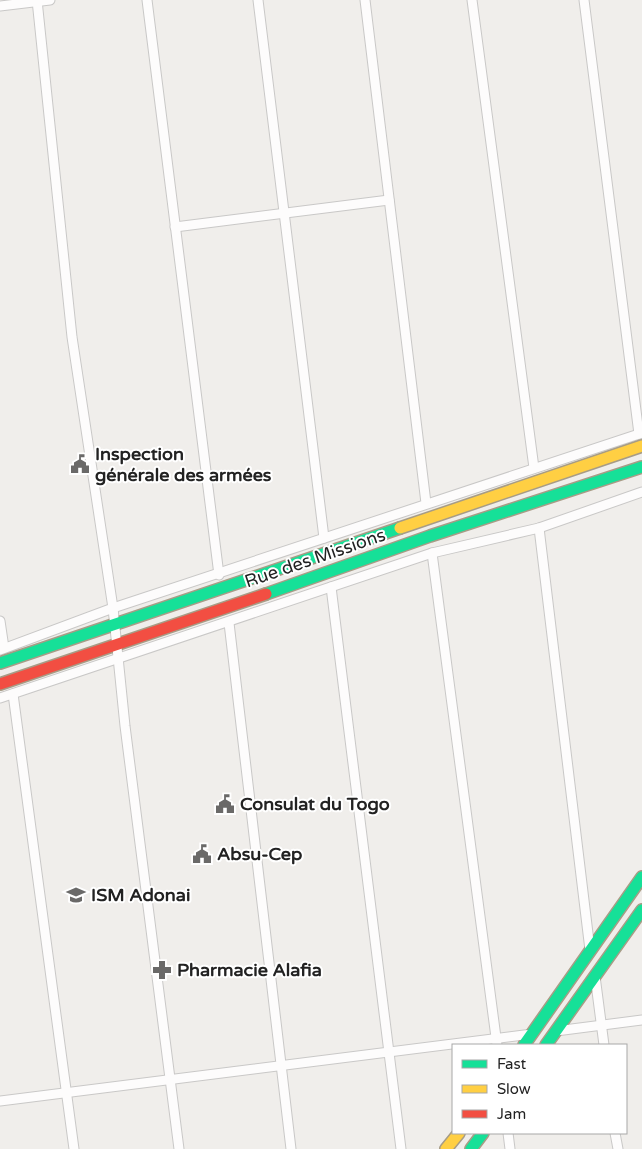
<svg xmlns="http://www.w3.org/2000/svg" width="642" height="1149" font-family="'Varela Round',sans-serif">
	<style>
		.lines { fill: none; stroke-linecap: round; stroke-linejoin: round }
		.street-casing { stroke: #c9c8c7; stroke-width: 11 }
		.fast-casing { stroke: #a79c86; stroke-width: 14 }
		.slow-casing { stroke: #a79c86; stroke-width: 14 }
		.jam-casing { stroke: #a79c86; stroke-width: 14 }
		.street { stroke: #fdfcfc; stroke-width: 9 }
		.fast { stroke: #16e098; stroke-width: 11 }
		.slow { stroke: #ffcf43; stroke-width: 11 }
		.jam { stroke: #f24e42; stroke-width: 11 }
		.labels { text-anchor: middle; stroke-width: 4; stroke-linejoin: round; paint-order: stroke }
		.poi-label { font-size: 18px; font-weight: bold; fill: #222; stroke: #fff; text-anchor: start }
		.street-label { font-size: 18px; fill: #222; stroke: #fff }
	</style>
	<rect width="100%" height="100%" fill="#f0eeeb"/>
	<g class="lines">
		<g class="street-casing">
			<g id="street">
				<polyline points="37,0 72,337 113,608 125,726 179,1149"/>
				<polyline points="147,0 219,575"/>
				<polyline points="258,0 324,538"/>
				<polyline points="365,0 426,503"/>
				<polyline points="472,0 534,468"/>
				<polyline points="584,0 639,434"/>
				<polyline points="0,6 50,0"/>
				<polyline points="175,227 389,200"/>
				<polyline points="539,528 590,950"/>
				<polyline points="432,553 497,1045"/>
				<polyline points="331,587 401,1149"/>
				<polyline points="0,621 4,648"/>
				<polyline points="229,623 291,1149"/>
				<polyline points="0,650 113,608 642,433"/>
				<polyline points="13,694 74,1149"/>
				<polyline points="0,698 432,553 539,528 642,492"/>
				<polyline points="595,976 604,1045"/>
				<polyline points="556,1031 642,1020"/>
				<polyline points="0,1101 532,1034"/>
				<polyline points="508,1133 510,1149"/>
				<polyline points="615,1133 618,1149"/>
			</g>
		</g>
		<g class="fast-casing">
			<g id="fast">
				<polyline points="266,594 430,536 642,467"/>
				<polyline points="0,663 400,528"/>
				<polyline points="524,1045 642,877"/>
				<polyline points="546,1045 642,910"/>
				<polyline points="471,1149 483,1133"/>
			</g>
		</g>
		<g class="slow-casing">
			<g id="slow">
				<polyline points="400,528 642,446"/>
				<polyline points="446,1149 459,1133"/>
			</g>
		</g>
		<g class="jam-casing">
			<polyline id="jam" points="0,684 266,594"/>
		</g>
		<use href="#street" class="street"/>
		<use href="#fast" class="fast"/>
		<use href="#slow" class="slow"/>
		<use href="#jam" class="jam"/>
	</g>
	<defs>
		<g id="civic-bare" transform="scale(1.5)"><path d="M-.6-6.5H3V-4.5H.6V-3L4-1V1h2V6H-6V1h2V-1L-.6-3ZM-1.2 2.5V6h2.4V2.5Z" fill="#6a6968" stroke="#fff" stroke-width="2.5" paint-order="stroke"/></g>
		<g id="university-bare" transform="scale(1.5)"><path d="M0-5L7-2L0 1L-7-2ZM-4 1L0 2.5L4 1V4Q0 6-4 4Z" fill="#6a6968" stroke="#fff" stroke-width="2.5" paint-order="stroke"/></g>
		<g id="pharmacy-bare" transform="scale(1.5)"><path d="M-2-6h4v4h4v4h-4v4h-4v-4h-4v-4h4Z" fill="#6a6968" stroke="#fff" stroke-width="2.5" paint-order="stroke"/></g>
	</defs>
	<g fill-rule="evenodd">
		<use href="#civic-bare" x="80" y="464"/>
		<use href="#civic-bare" x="225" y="804"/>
		<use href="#civic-bare" x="202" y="854"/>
		<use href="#university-bare" x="76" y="895"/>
		<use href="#pharmacy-bare" x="162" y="970"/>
	</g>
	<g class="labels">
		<g class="poi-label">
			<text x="95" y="460">Inspection<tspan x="95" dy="21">générale des armées</tspan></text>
			<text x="240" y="810">Consulat du Togo</text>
			<text x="217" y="860">Absu-Cep</text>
			<text x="91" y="901">ISM Adonai</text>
			<text x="177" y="976">Pharmacie Alafia</text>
		</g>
		<g class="street-label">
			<text transform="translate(315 558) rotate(-19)" y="6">Rue des Missions</text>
		</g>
	</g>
	<rect x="452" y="1044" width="175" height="90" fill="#ffffff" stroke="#a7a7a7"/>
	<rect x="462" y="1060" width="25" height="8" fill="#16e098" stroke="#a7a7a7"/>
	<text x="497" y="1069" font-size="15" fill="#222222">Fast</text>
	<rect x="462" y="1085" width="25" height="8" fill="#ffcf43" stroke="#a7a7a7"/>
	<text x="497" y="1094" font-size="15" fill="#222222">Slow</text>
	<rect x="462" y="1110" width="25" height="8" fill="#f24e42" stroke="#a7a7a7"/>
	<text x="497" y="1119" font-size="15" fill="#222222">Jam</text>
</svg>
